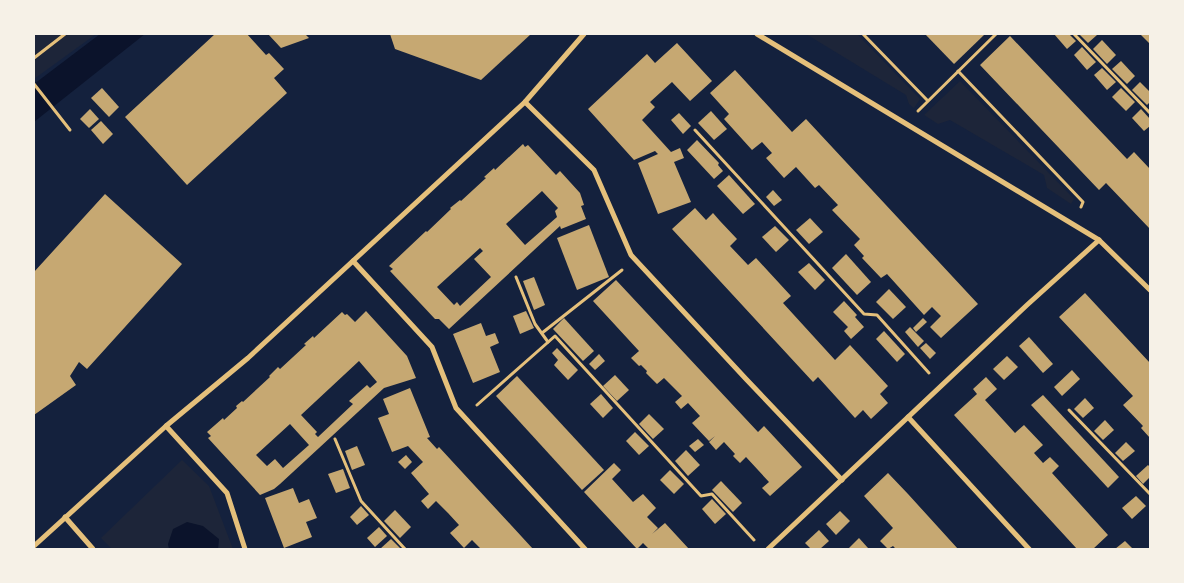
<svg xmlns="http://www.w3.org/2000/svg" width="1184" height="583" font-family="'Nunito Sans',sans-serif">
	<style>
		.green { fill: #1d2539 }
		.water { fill: #0b132b }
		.building { fill: #c6a872; fill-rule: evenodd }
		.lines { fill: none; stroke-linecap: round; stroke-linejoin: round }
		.path { stroke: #e5c07b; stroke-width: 3 }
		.minor { stroke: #e5c07b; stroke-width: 5 }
	</style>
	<rect width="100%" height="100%" fill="#14213d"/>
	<g class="green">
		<polygon points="34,34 96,34 34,79"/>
		<polygon points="806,34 857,34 920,99 914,108 909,104 906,95"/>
		<polygon points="960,81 1074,199 1071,204 1047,188 1044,175 950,120 938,124 924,115"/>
		<polygon points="182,460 209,486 233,549 218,549 219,539 168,544 169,549 112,549 101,538"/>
	</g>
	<g class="water">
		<polygon points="100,34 145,34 34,122 34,84"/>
		<polygon points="187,522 203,526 219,539 218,549 169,549 168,544 173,529"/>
	</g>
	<g class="building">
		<polygon points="215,34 247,34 266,55 269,53 284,69 274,78 287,93 187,185 125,117"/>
		<polygon points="268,34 305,34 309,38 281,48"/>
		<polygon points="390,34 531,34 481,80 395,49"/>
		<polygon points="925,34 983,34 984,35 954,64"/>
		<polygon points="1054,34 1069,34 1076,41 1067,49"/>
		<polygon points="1079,34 1096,34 1097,35 1088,43"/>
		<polygon points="1140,34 1150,34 1150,44"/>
		<polygon points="1010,36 1127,159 1134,152 1150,169 1150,229 1106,183 1099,190 980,65"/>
		<polygon points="1102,40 1116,55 1107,64 1093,49"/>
		<polygon points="677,43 712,81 690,101 672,82 650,102 655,107 642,120 671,152 680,148 684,158 674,162 691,202 658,214 638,163 658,154 655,151 634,160 588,109 647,54 655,63"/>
		<polygon points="1082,47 1096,62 1087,70 1074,55"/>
		<polygon points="1121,61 1135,76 1127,84 1112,69"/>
		<polygon points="1102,68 1116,82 1107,90 1094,75"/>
		<polygon points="735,70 792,132 806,119 978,304 941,338 930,327 941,316 932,307 924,315 887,274 881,278 862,258 864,256 854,245 860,239 832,210 838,205 819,185 815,188 796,167 784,178 766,158 772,153 762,142 752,150 724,119 729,114 710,93"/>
		<polygon points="1140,82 1150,92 1150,102 1147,105 1132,90"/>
		<polygon points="102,88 119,107 109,117 91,98"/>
		<polygon points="1121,88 1135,102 1126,111 1112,97"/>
		<polygon points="90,109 99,119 89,128 80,119"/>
		<polygon points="1141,109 1150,119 1150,126 1144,131 1132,118"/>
		<polygon points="711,111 727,129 714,140 698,123"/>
		<polygon points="679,113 691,126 683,134 671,120"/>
		<polygon points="101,121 113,134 103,144 91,130"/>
		<polygon points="697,140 719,163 718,165 723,171 714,179 687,150"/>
		<path d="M523 144 525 147 528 145 556 175 560 171 580 193 584 205 581 206 586 219 561 229 560 226 449 329 439 319H435L390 271 393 269 389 266 426 231 427 232 451 209 450 208 460 200 461 201 486 178 484 177 494 168 495 170ZM542 191 558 208 555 211 557 217 525 245 506 224ZM480 248 483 251 474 259 491 277 460 306 457 302 454 305 437 287Z"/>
		<polygon points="729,175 755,204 743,214 717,186"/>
		<polygon points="773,190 782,200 774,206 766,197"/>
		<polygon points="105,194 182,264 87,369 79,362 70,376 76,385 34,415 34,272"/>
		<polygon points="695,208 706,220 713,213 720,221 737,239 730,246 748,265 756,258 791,296 783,303 835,360 850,345 888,386 880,394 888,403 871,419 863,410 855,418 818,377 813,382 672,229"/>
		<polygon points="810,218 823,232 809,244 796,230"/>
		<polygon points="589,225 609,277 577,290 557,238"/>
		<polygon points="775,226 789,240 776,252 762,237"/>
		<polygon points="846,254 871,282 857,295 832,268"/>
		<polygon points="809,263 825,280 815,290 798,272"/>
		<polygon points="534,277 545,305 534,310 523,281"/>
		<polygon points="616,280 758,432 764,426 802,467 770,496 762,488 769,482 746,457 740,463 733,456 735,454 724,442 716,450 709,442 715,436 709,441 692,423 700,416 688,403 681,409 675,402 682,396 664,378 657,384 646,373 647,371 641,365 639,366 631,358 639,351 593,301"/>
		<polygon points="889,289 906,307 893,319 876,302"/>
		<polygon points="1085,293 1150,363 1150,438 1141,428 1143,426 1123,405 1133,396 1059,317"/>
		<polygon points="844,301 857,315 855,317 864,327 851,339 844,331 848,327 833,312"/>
		<path d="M366 311 407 356 416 378 384 388 280 484 274 489 260 495 208 438 211 436 207 432 223 418 224 420 237 408 236 406 242 401 243 402 270 377 269 376 278 367 280 369 306 345 304 344 313 336 314 338 342 312 345 315 347 314 355 322ZM359 361 377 382 370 388 367 385 349 401 353 404 318 437 315 434 317 432 301 415ZM290 424 309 445 283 468 275 459 267 466 256 455Z"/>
		<polygon points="526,311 534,328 520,334 513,316"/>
		<polygon points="564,318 594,351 583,361 553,329"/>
		<polygon points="923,318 927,322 916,332 913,328"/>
		<polygon points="481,323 486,336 495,333 499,343 490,347 500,372 473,383 453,334"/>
		<polygon points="910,327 924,341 918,347 905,332"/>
		<polygon points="884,331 905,354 897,362 876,339"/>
		<polygon points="1029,337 1053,364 1043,373 1019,346"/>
		<polygon points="926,343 936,353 930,359 920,348"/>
		<polygon points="557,348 578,370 568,380 554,365 558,360 552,353"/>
		<polygon points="599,354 605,361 595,370 589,364"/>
		<polygon points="1007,356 1018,367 1004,380 993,369"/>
		<polygon points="1072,370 1080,379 1062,396 1054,387"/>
		<polygon points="615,375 629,390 617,401 603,386"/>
		<polygon points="517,376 604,470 582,490 496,396"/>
		<polygon points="986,377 997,389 985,400 1015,433 1024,425 1043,445 1034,453 1043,463 1050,457 1059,466 1052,473 1108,535 1093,549 1077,549 954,415 977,394 973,389"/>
		<polygon points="410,388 430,437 427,438 437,449 439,447 533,549 481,549 472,540 464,548 450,533 459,525 448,513 436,501 428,509 421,501 429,494 411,473 423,462 408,446 392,452 378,418 389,414 383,399"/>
		<polygon points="601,394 613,408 603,418 590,404"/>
		<polygon points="1043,395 1119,477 1108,488 1031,405"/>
		<polygon points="1085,398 1094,408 1083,418 1074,409"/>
		<polygon points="649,414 664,429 653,439 639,424"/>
		<polygon points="1105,420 1114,430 1103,440 1094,431"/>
		<polygon points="635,432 649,446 639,455 626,441"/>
		<polygon points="698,439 704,445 695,452 689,446"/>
		<polygon points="1126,442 1135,451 1123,461 1115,453"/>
		<polygon points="357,446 365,465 352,470 345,451"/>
		<polygon points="686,450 700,465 688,476 675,461"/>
		<polygon points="406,455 412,462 405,469 398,462"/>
		<polygon points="614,463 621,470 612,479 633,502 643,494 656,508 647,517 658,528 652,534 665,523 689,549 649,549 643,543 637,549 584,492"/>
		<polygon points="1148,465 1150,467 1150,477 1143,484 1136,476"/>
		<polygon points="343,469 350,488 336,493 328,474"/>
		<polygon points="670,470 684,484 674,494 660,480"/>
		<polygon points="888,473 908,494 958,549 896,549 893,546 888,549 880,541 893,528 864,496"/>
		<polygon points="721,481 742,503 733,512 712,490"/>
		<polygon points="293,488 299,503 309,499 317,518 306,522 312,537 284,548 265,498"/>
		<polygon points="1136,496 1146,506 1132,519 1122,508"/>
		<polygon points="712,499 726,514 715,524 702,509"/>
		<polygon points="361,506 369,515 357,525 350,517"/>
		<polygon points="395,510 411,527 400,538 384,521"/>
		<polygon points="840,511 850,521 836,535 826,524"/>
		<polygon points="379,527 387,536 375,547 367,538"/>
		<polygon points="819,530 829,541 820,549 811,549 805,543"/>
		<polygon points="859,538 868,548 850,549 849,548"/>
		<polygon points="391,539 401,549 380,549"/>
		<polygon points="1125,541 1133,549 1115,549"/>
	</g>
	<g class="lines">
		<g class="path">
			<polyline points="863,34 927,100"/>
			<polyline points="1074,34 1150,113"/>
			<polyline points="34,58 65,34"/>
			<polyline points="958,71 1083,202 1081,207"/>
			<polyline points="34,84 70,130"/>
			<polyline points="918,111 996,34"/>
			<polyline points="695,130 864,314 877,315 929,373"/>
			<polyline points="516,277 535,324 548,342"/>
			<polyline points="542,333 622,270"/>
			<polyline points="477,405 555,336 701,496 712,494 754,540"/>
			<polyline points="1069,410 1150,494"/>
			<polyline points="335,439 361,501 405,549"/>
		</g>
		<g class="minor">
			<polyline points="757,34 1099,240 1150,290"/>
			<polyline points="525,102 594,170 631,255 746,379 842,480"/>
			<polyline points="353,261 432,347 456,408 585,549"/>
			<polyline points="908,417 1029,549"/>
			<polyline points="166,426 227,493 245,549"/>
			<polyline points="65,517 93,549"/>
			<polyline points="34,546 166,426 248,358 525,102 584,34"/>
			<polyline points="768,549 1027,305 1099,240"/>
		</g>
	</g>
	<rect width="1184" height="583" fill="none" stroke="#f6f1e7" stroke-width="70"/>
</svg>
